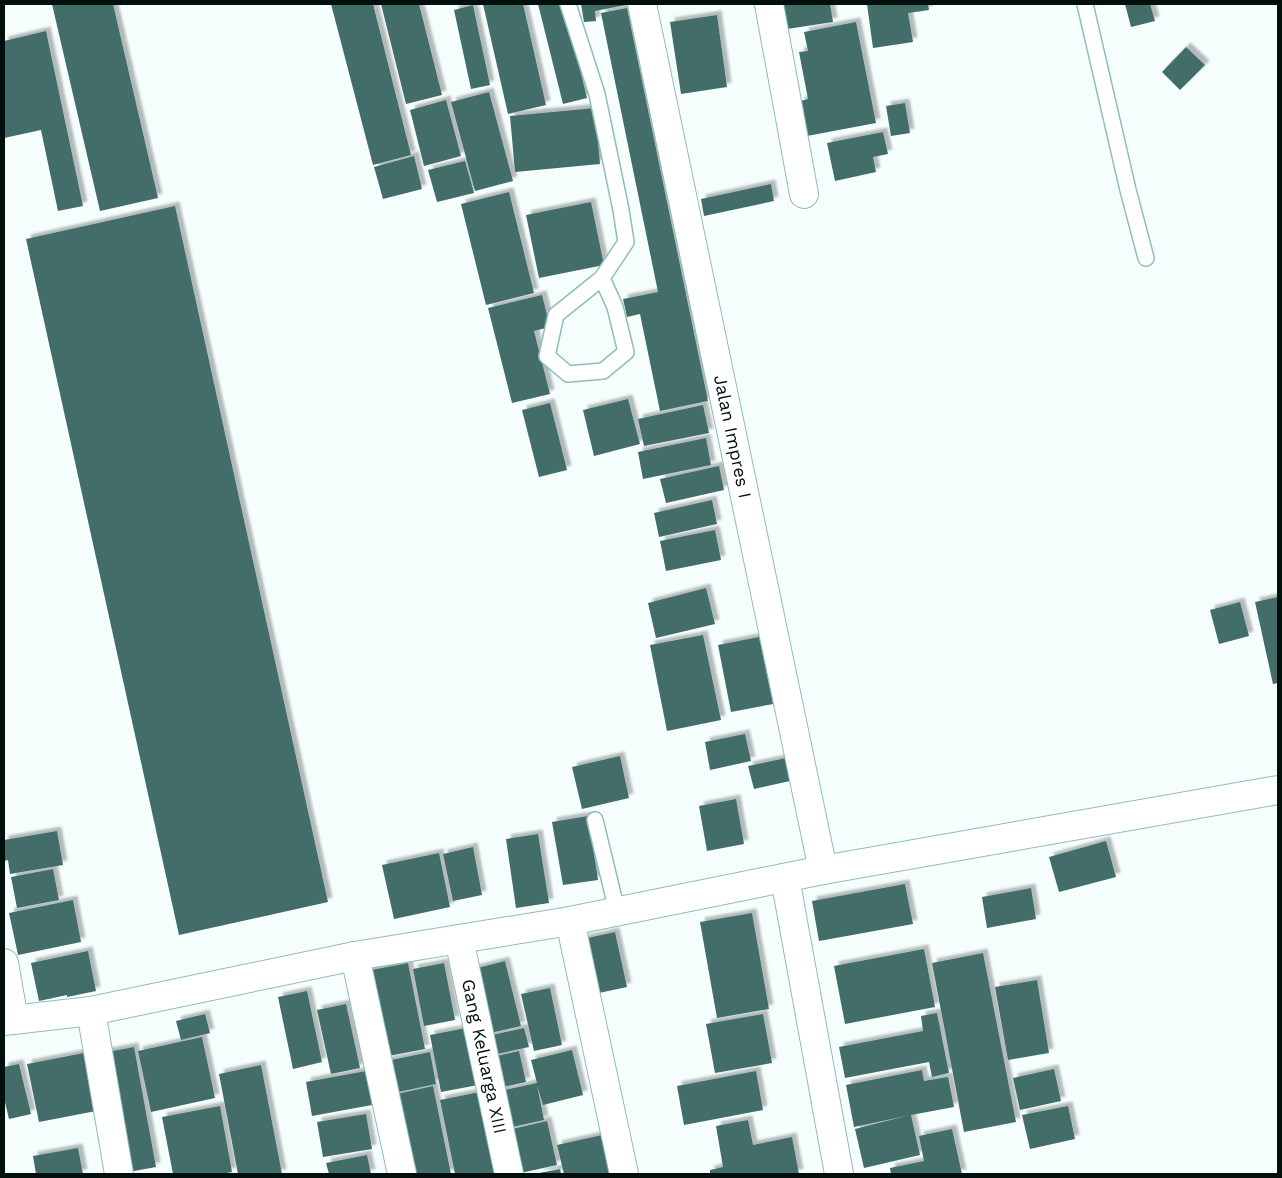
<svg xmlns="http://www.w3.org/2000/svg" width="1282" height="1178" font-family="'Work Sans',sans-serif">
	<style>
		.building { fill: #426d68; filter: url(#shadow) }
		.lines { fill: none; stroke-linecap: round; stroke-linejoin: round }
		.service-casing { stroke: #90bdb7; stroke-width: 18 }
		.minor-casing { stroke: #90bdb7; stroke-width: 30 }
		.service { stroke: #fff; stroke-width: 15 }
		.minor { stroke: #fff; stroke-width: 28 }
		.labels { text-anchor: middle; stroke-width: 4; stroke-linejoin: round; paint-order: stroke }
		.street-label { font-size: 18px; fill: #010f0d; stroke: #f5fefd }
	</style>
	<defs>
		<filter id="shadow"><feDropShadow dx="4.5" dy="-4.5" stdDeviation="1" flood-color="#0004"/></filter>
	</defs>
	<rect width="100%" height="100%" fill="#f5fefd"/>
	<g class="building">
		<polygon points="52,4 113,4 158,198 100,211"/>
		<polygon points="331,4 373,4 411,155 373,165"/>
		<polygon points="381,4 419,4 442,95 406,104"/>
		<polygon points="483,4 523,4 546,105 508,114"/>
		<polygon points="538,4 564,4 587,98 563,104"/>
		<polygon points="581,4 626,4 626,5 595,11 596,21 584,22"/>
		<polygon points="783,4 830,4 833,22 787,29"/>
		<polygon points="867,4 928,4 929,10 908,13 913,42 873,48"/>
		<polygon points="1125,4 1150,4 1155,21 1131,27"/>
		<polygon points="473,5 490,85 471,89 454,10"/>
		<polygon points="627,8 708,401 660,411 640,314 627,317 623,299 658,292 601,13"/>
		<polygon points="717,15 727,87 681,94 670,22"/>
		<polygon points="856,22 876,123 807,136 800,101 808,99 799,52 808,51 804,32"/>
		<polygon points="46,31 83,206 58,211 41,130 4,138 4,41"/>
		<polygon points="1186,47 1205,65 1180,90 1162,72"/>
		<polygon points="489,92 513,181 475,191 451,102"/>
		<polygon points="446,100 461,156 424,166 410,110"/>
		<polygon points="905,103 910,133 891,136 886,106"/>
		<polygon points="595,108 600,164 515,172 510,116"/>
		<polygon points="883,132 888,154 873,157 876,172 835,181 827,143"/>
		<polygon points="414,156 422,189 383,199 374,167"/>
		<polygon points="465,161 474,193 437,202 428,170"/>
		<polygon points="771,184 774,201 704,216 701,199"/>
		<polygon points="509,192 534,293 486,305 461,204"/>
		<polygon points="591,202 604,265 539,278 526,215"/>
		<polygon points="175,206 328,902 179,935 26,239"/>
		<polygon points="542,295 550,327 534,331 550,394 512,403 488,308"/>
		<polygon points="628,399 640,444 594,456 583,410"/>
		<polygon points="550,403 567,470 539,477 522,410"/>
		<polygon points="703,405 709,433 644,446 638,419"/>
		<polygon points="706,438 711,465 643,479 638,452"/>
		<polygon points="719,466 724,490 666,503 660,479"/>
		<polygon points="712,500 717,524 659,537 654,513"/>
		<polygon points="715,530 721,560 666,571 660,541"/>
		<polygon points="706,588 715,624 656,638 648,603"/>
		<polygon points="1278,597 1278,683 1273,684 1255,602"/>
		<polygon points="1240,602 1249,636 1219,644 1210,610"/>
		<polygon points="703,635 721,720 667,731 650,645"/>
		<polygon points="759,637 773,704 731,712 718,645"/>
		<polygon points="745,734 751,761 710,770 705,742"/>
		<polygon points="620,756 629,798 582,809 572,767"/>
		<polygon points="786,758 790,781 754,789 748,766"/>
		<polygon points="736,799 744,844 707,851 699,806"/>
		<polygon points="588,816 598,880 563,885 552,822"/>
		<polygon points="57,831 63,865 10,874 8,860 4,861 4,840"/>
		<polygon points="538,834 549,903 516,908 506,839"/>
		<polygon points="1106,841 1116,877 1059,892 1049,857"/>
		<polygon points="473,847 482,895 453,901 443,854"/>
		<polygon points="439,853 450,907 394,919 382,865"/>
		<polygon points="53,869 59,900 17,908 11,877"/>
		<polygon points="905,884 913,924 819,941 812,901"/>
		<polygon points="1031,888 1036,919 987,928 982,897"/>
		<polygon points="73,900 81,942 18,955 9,913"/>
		<polygon points="752,913 769,1009 717,1018 700,922"/>
		<polygon points="615,932 627,987 594,994 583,939"/>
		<polygon points="924,949 935,1007 845,1024 834,966"/>
		<polygon points="88,951 96,991 67,997 67,995 39,1001 31,963"/>
		<polygon points="983,953 1016,1122 964,1132 932,963"/>
		<polygon points="505,961 521,1026 482,1035 466,971"/>
		<polygon points="408,963 425,1049 383,1057 366,971"/>
		<polygon points="444,963 455,1020 424,1026 413,969"/>
		<polygon points="1037,980 1049,1053 1008,1060 995,987"/>
		<polygon points="550,988 562,1045 534,1051 521,994"/>
		<polygon points="307,991 322,1062 293,1069 278,997"/>
		<polygon points="346,1004 360,1068 331,1074 317,1010"/>
		<polygon points="937,1013 949,1073 932,1077 929,1062 845,1078 839,1047 923,1031 921,1016"/>
		<polygon points="205,1014 210,1033 181,1040 176,1021"/>
		<polygon points="763,1014 772,1063 715,1073 706,1024"/>
		<polygon points="466,1028 478,1085 441,1092 430,1035"/>
		<polygon points="524,1028 529,1047 488,1056 483,1037"/>
		<polygon points="202,1037 215,1098 151,1112 138,1051"/>
		<polygon points="134,1047 156,1167 123,1173 102,1053"/>
		<polygon points="572,1050 583,1095 543,1105 537,1085 544,1120 503,1129 495,1092 537,1083 531,1060"/>
		<polygon points="519,1051 526,1082 495,1089 488,1058"/>
		<polygon points="430,1052 436,1084 389,1094 382,1062"/>
		<polygon points="84,1053 96,1111 39,1122 27,1064"/>
		<polygon points="19,1064 31,1114 9,1119 4,1098 4,1067"/>
		<polygon points="261,1065 282,1174 238,1174 219,1074"/>
		<polygon points="1054,1069 1061,1101 1020,1110 1013,1078"/>
		<polygon points="922,1070 924,1081 948,1077 954,1107 911,1115 920,1155 864,1168 855,1129 906,1116 854,1127 846,1085"/>
		<polygon points="366,1071 372,1105 312,1116 306,1082"/>
		<polygon points="756,1071 763,1110 684,1125 677,1086"/>
		<polygon points="433,1086 451,1174 408,1174 392,1095"/>
		<polygon points="485,1091 503,1174 455,1174 440,1100"/>
		<polygon points="220,1106 232,1172 221,1174 173,1174 162,1117"/>
		<polygon points="1068,1106 1075,1139 1030,1149 1022,1115"/>
		<polygon points="366,1114 372,1149 323,1157 317,1122"/>
		<polygon points="748,1120 753,1145 792,1137 799,1174 710,1174 710,1170 723,1167 716,1126"/>
		<polygon points="547,1121 557,1165 516,1174 504,1131"/>
		<polygon points="952,1129 962,1174 891,1174 890,1168 924,1161 919,1136"/>
		<polygon points="602,1135 612,1174 564,1174 557,1145"/>
		<polygon points="78,1148 83,1174 36,1174 33,1156"/>
		<polygon points="367,1155 371,1174 329,1174 326,1163"/>
		<polygon points="560,1169 561,1174 539,1174 539,1173"/>
	</g>
	<g class="lines">
		<g class="service-casing">
			<g id="service">
				<polyline points="568,4 597,94 621,210 626,242 602,278 556,315 547,356 568,374 603,371 626,352 615,307 602,278"/>
				<polyline points="1085,4 1128,190 1146,258"/>
				<polyline points="595,820 617,911"/>
			</g>
		</g>
		<g class="minor-casing">
			<g id="minor">
				<path id="s1" d="M642 4 823 870"/>
				<polyline points="769,4 804,194"/>
				<polyline points="785,878 839,1174"/>
				<polyline points="570,921 624,1174"/>
				<path id="s2" d="M459 939 509 1174"/>
				<polyline points="355,956 402,1174"/>
				<polyline points="4,963 14,1020"/>
				<polyline points="91,1011 119,1174"/>
				<polyline points="4,1021 91,1011 355,956 570,921 823,870 1278,790"/>
			</g>
		</g>
		<use href="#service" class="service"/>
		<use href="#minor" class="minor"/>
	</g>
	<g class="labels">
		<g class="street-label">
			<text dy="6" stroke="none"><textPath href="#s1" startOffset="442">Jalan Impres I</textPath></text>
			<text dy="6" stroke="none"><textPath href="#s2" startOffset="120">Gang Keluarga XIII</textPath></text>
		</g>
	</g>
	<rect width="1282" height="1178" fill="none" stroke="#010f0d" stroke-width="10"/>
</svg>
